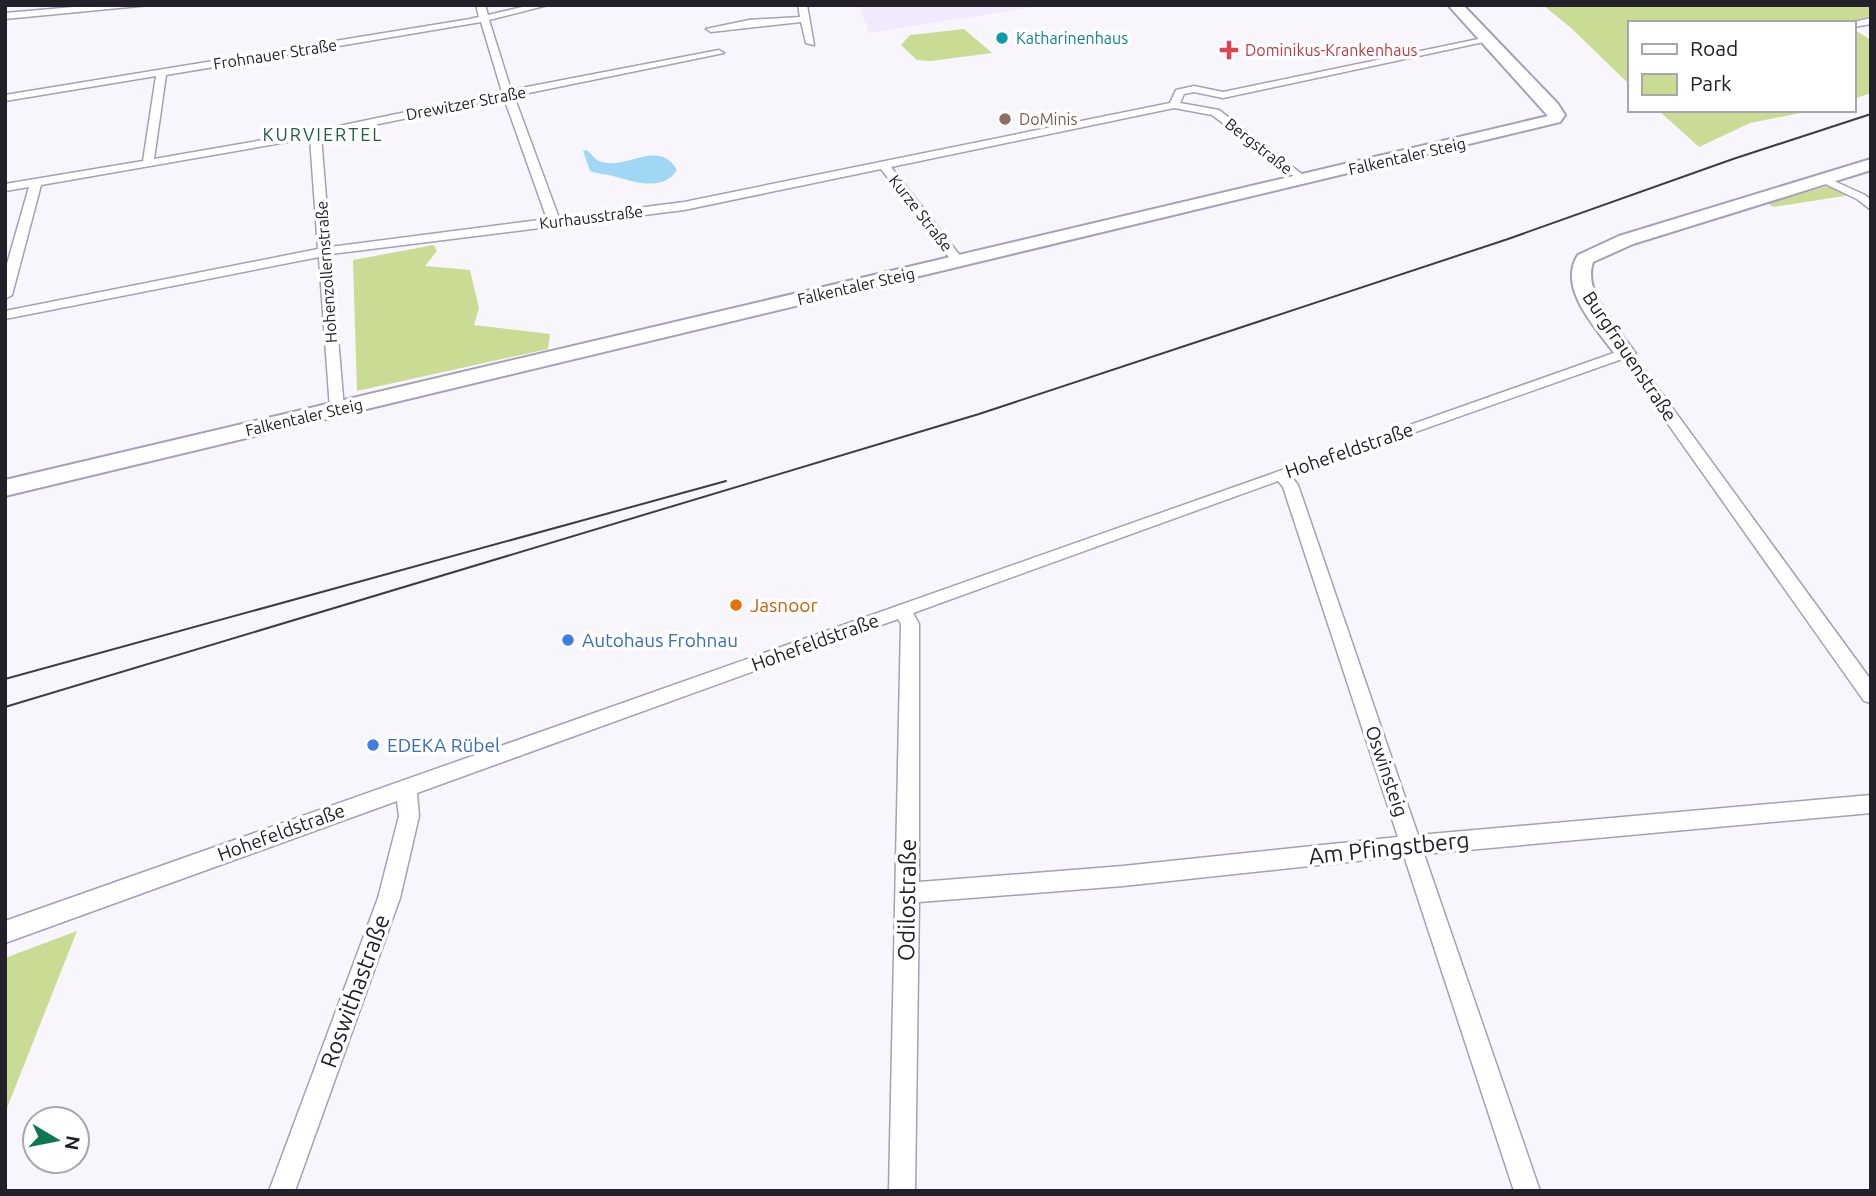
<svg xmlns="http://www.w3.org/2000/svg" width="1876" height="1196" font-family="Ubuntu,sans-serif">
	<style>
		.education { fill: #f2e9fe }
		.green { fill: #cadb93 }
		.water { fill: #a0d7f5 }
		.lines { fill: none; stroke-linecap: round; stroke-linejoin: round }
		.street-casing { stroke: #a69eba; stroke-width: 3 }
		.secondary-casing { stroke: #a69eba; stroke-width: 4 }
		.street { fill: #fff; fill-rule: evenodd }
		.secondary { fill: #fff; fill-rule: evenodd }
		.tram { stroke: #3f3c46; stroke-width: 2 }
		.culture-dot { fill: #0f9aa8; stroke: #fff; stroke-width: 2.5 }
		.health-dot { fill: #e0444e; stroke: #fff; stroke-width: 2.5 }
		.education-dot { fill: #8d6e63; stroke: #fff; stroke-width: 2.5 }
		.food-dot { fill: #e8710a; stroke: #fff; stroke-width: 2.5 }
		.shop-dot { fill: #3f7fe0; stroke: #fff; stroke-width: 2.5 }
		.labels { text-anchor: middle; stroke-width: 7; stroke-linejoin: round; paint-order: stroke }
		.far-culture-label { font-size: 16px; fill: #0d838f; stroke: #fff; text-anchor: start }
		.far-health-label { font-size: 16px; fill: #be3a42; stroke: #fff; text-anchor: start }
		.far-street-label { font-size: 16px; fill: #23202a; stroke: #fff }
		.far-education-label { font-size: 16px; fill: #785e54; stroke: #fff; text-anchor: start }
		.far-neighbourhood-label { font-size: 18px; letter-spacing: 2px; fill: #205f44; stroke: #fff }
		.street-label { font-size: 19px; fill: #23202a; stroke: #fff }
		.food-label { font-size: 19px; fill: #c56008; stroke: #fff; text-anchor: start }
		.shop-label { font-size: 19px; fill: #366cbe; stroke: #fff; text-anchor: start }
		.near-street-label { font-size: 23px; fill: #23202a; stroke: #fff }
	</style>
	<rect width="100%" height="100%" fill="#f8f6fc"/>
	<polygon class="education" points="859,5 1046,5 869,33"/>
	<g class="green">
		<polygon points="1543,5 1871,5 1871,16 1844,23 1629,23 1629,84 1571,28"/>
		<polygon points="964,29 992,53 931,61 917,60 901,45 910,35"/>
		<polygon points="1853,29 1871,40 1871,93 1853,99"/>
		<polygon points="1658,110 1815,110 1750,123 1699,147"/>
		<polygon points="1829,186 1851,195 1773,207 1768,203"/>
		<polygon points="434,245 437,251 425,266 470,270 479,308 474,325 550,334 548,349 357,391 353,260"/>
		<polygon points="77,931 5,1113 5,958"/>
	</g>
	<path class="water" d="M587 150C590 153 596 160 599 161 625 172 658 137 677 170 663 193 631 181 613 176 605 174 598 174 590 171L583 151Z"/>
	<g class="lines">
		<g class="street-casing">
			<g id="street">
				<polygon points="97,5 150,5 5,19 5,13"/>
				<path d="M476 5H485L488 15 531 5H548L489 20 511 90 719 50 724 53 514 96 559 218 684 202 1170 103 1176 90 1194 86 1223 92 1488 37 1493 40 1223 98 1194 92 1184 94 1180 103 1219 110 1307 178 1309 180 1303 183 1212 115 1174 108 891 167 965 262 959 266 955 265 881 169 684 210 331 254 344 409 337 414 330 409 319 257 5 319V311L318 249 310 138 41 185 12 295 5 299V271L29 187 5 191V184L143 161 156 76 5 101V95L470 19 479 17ZM481 22 502 92 315 131 154 159 166 75ZM504 98 547 219 330 247 321 136Z"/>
				<polygon points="798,5 807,5 814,45 806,43 801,22 711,32 706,29 749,20 800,17"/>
				<polygon points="1871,18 1871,24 1853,27 1853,23 1849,23"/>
				<polygon points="1823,176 1865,195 1871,200 1871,210 1857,199 1819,181 1817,179"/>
				<path d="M1625 349 1630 350 1871 680V703L1864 701 1622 359 1291 476 1298 485 1418 835 1871 795V813L1424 854 1540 1191H1514L1404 856 1123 886 919 902 915 1191H889L901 624 898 619 417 793 419 816 400 898 295 1191H269L378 898 399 816 397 801 5 943V921ZM1278 481 1283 487 1398 837 1123 866 919 882V624L913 613Z"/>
			</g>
		</g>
		<g class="secondary-casing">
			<g id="secondary">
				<polygon points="1448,5 1463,5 1558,104 1565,115 1560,122 5,496 5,480 1548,116"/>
				<path d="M1871 159V170L1633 244 1593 262C1582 294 1619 329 1635 353L1632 358H1618C1599 331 1556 289 1578 255L1619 236Z"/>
			</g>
		</g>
		<use href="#street" class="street"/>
		<use href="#secondary" class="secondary"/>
		<g class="tram">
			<polyline points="5,679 726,481"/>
			<polyline points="5,707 979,414 1508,239 1733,159 1871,114"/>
		</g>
	</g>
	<circle class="culture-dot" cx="1002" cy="38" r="7"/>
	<path class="health-dot" d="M1225.5 39.5h7v7h7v7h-7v7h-7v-7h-7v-7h7z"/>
	<circle class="education-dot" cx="1005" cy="119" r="7"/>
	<circle class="food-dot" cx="736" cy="605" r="7"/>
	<g class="shop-dot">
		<circle cx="568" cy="640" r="7"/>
		<circle cx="373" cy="745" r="7"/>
	</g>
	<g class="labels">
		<g class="far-culture-label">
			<text x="1016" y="44">Katharinenhaus</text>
		</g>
		<g class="far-health-label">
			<text x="1245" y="56">Dominikus-Krankenhaus</text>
		</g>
		<g class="far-street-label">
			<text transform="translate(275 54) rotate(-9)" y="6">Frohnauer Straße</text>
			<text transform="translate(466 103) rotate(-11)" y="6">Drewitzer Straße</text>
			<text transform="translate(1259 146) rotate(38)" y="6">Bergstraße</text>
			<text transform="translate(1407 156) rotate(-13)" y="6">Falkentaler Steig</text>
			<text transform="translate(921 213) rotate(52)" y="6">Kurze Straße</text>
			<text transform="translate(591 217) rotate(-7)" y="6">Kurhausstraße</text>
			<text transform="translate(326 272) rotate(-94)" y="6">Hohenzollernstraße</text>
			<text transform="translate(856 286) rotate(-13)" y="6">Falkentaler Steig</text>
			<text transform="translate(304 417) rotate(-13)" y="6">Falkentaler Steig</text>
		</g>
		<g class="far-education-label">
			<text x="1019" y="125">DoMinis</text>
		</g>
		<g class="far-neighbourhood-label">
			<text x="323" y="141">KURVIERTEL</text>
		</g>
		<g class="street-label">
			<text transform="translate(1630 356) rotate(56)" y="7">Burgfrauenstraße</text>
			<text transform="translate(1349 450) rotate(-19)" y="7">Hohefeldstraße</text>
			<text transform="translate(815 642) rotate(-20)" y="7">Hohefeldstraße</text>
			<text transform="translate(1387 771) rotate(71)" y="7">Oswinsteig</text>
			<text transform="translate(281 832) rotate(-20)" y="7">Hohefeldstraße</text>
		</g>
		<g class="food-label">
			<text x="750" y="612">Jasnoor</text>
		</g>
		<g class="shop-label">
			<text x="582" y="647">Autohaus Frohnau</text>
			<text x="387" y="752">EDEKA Rübel</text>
		</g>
		<g class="near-street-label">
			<text transform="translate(1389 848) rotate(-6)" y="8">Am Pfingstberg</text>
			<text transform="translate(907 900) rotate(-89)" y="8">Odilostraße</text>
			<text transform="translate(355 991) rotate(-70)" y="8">Roswithastraße</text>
		</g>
	</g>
	<rect width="1876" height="1196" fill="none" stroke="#23202a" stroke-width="14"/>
	<rect x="1628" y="21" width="228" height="91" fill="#ffffff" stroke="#a7a6aa" stroke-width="2"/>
	<rect x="1642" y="44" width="35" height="10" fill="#ffffff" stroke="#a7a6aa" stroke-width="2"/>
	<text x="1690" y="56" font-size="21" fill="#23202a">Road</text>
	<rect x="1642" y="74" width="35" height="21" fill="#cadb93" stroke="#a7a6aa" stroke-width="2"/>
	<text x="1690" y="91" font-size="21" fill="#23202a">Park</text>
	<g transform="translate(56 1140) rotate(100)"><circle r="33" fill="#ffffff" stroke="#a7a6aa" stroke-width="2"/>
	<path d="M0-5L12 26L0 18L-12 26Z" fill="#0d7750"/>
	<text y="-10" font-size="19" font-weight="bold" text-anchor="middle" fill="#23202a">N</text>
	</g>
</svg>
